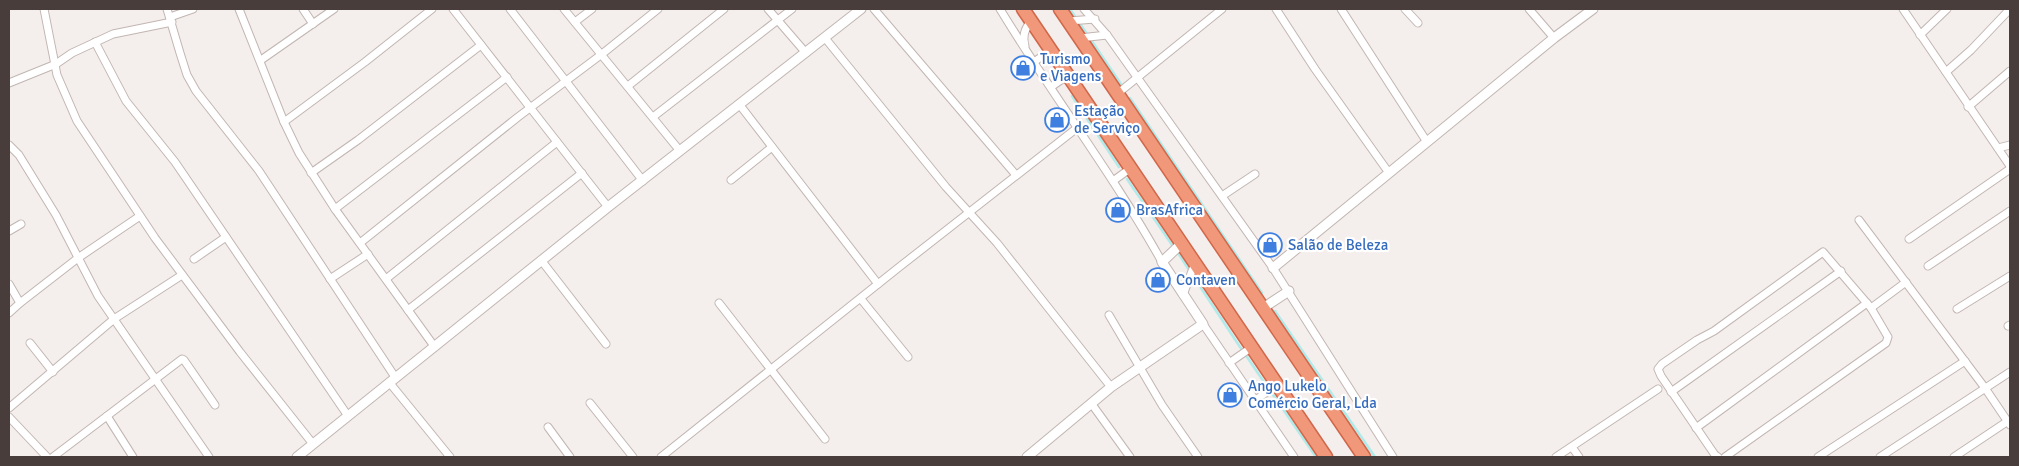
<svg xmlns="http://www.w3.org/2000/svg" width="2019" height="466" font-family="Signika,sans-serif">
	<style>
		.lines { fill: none; stroke-linecap: round; stroke-linejoin: round }
		.stream { stroke: #afebea; stroke-width: 2.5 }
		.minor-casing { stroke: #c2b6b2; stroke-width: 9 }
		.tertiary-casing { stroke: #c2b6b2; stroke-width: 11 }
		.motorway-casing { stroke: #d0674a; stroke-width: 15 }
		.minor { stroke: #fff; stroke-width: 7 }
		.tertiary { stroke: #fff; stroke-width: 9 }
		.motorway { stroke: #f1987a; stroke-width: 12 }
		.labels { text-anchor: middle; stroke-width: 4.5; stroke-linejoin: round; paint-order: stroke }
		.shop-label { font-size: 15px; fill: #366cbe; stroke: #fff; text-anchor: start }
	</style>
	<rect width="100%" height="100%" fill="#f4eeec"/>
	<g class="lines">
		<g class="stream">
			<polyline points="1070,9 1123,87"/>
			<polyline points="1072,96 1119,167"/>
			<polyline points="1130,98 1262,293"/>
			<polyline points="1127,179 1172,245"/>
			<polyline points="1178,253 1189,270"/>
			<polyline points="1195,279 1242,350"/>
			<polyline points="1275,311 1375,457"/>
			<polyline points="1247,357 1268,388"/>
			<polyline points="1271,392 1316,457"/>
		</g>
		<g class="minor-casing">
			<g id="minor">
				<polyline points="44,9 57,75 77,121 155,238 240,352 313,444"/>
				<polyline points="167,9 180,53 187,75 196,91 259,171 395,377"/>
				<polyline points="239,9 284,122 299,153 335,209 434,346"/>
				<polyline points="303,9 313,24"/>
				<polyline points="453,9 608,207"/>
				<polyline points="510,9 643,181"/>
				<polyline points="564,9 680,151"/>
				<polyline points="768,9 806,53"/>
				<polyline points="874,9 1016,175"/>
				<path d="M1000 9C1052 95 1113 174 1162 262"/>
				<polyline points="1084,9 1107,35 1273,268 1393,457"/>
				<polyline points="1276,9 1315,69 1389,173"/>
				<polyline points="1341,9 1427,142"/>
				<polyline points="1405,9 1418,23"/>
				<polyline points="1529,9 1554,38"/>
				<polyline points="1903,9 2010,166"/>
				<polyline points="170,17 193,9"/>
				<polyline points="1069,21 1095,19"/>
				<polyline points="575,22 592,9"/>
				<polyline points="1920,35 1947,9"/>
				<polyline points="825,38 946,187 997,243 1111,387"/>
				<polyline points="1080,38 1107,35"/>
				<polyline points="95,42 126,101 175,162 348,416"/>
				<path d="M1025 46C1022 36 1025 28 1031 21"/>
				<polyline points="261,60 334,9"/>
				<polyline points="1034,62 1051,50"/>
				<polyline points="1946,72 1971,50 2010,9"/>
				<polyline points="9,83 56,64 72,53 113,34 172,22"/>
				<polyline points="628,86 724,9"/>
				<polyline points="1051,87 1068,75"/>
				<polyline points="1117,94 1222,9"/>
				<polyline points="739,104 878,284"/>
				<polyline points="1968,107 2010,71"/>
				<polyline points="653,117 792,9"/>
				<polyline points="284,122 365,62 432,9"/>
				<polyline points="9,145 19,155 56,215 98,296 209,457"/>
				<polyline points="1998,148 2010,145"/>
				<polyline points="311,173 358,140 481,45"/>
				<polyline points="731,180 772,147"/>
				<polyline points="1113,181 1131,168"/>
				<polyline points="1222,196 1255,174"/>
				<polyline points="335,209 507,77"/>
				<polyline points="1859,220 1985,388 2010,425"/>
				<polyline points="9,231 21,224"/>
				<polyline points="1909,239 2010,169"/>
				<polyline points="360,243 518,117 602,54 658,9"/>
				<polyline points="194,259 226,237"/>
				<polyline points="541,260 606,344"/>
				<polyline points="1928,266 2010,211"/>
				<polyline points="330,279 368,254"/>
				<polyline points="386,279 557,142"/>
				<polyline points="9,284 20,303 9,313"/>
				<polyline points="1183,295 1195,263"/>
				<polyline points="861,299 908,357"/>
				<polyline points="20,303 78,258 140,216"/>
				<polyline points="719,303 825,439"/>
				<polyline points="1957,309 2010,276"/>
				<polyline points="408,310 582,173"/>
				<polyline points="1109,315 1162,405 1198,457"/>
				<polyline points="1203,324 1294,457"/>
				<polyline points="2008,326 2010,325"/>
				<polyline points="30,343 53,372"/>
				<polyline points="1229,363 1252,347"/>
				<polyline points="389,382 450,457"/>
				<polyline points="1671,392 1841,271"/>
				<polyline points="1254,401 1277,385"/>
				<polyline points="590,403 633,457"/>
				<polyline points="1091,403 1130,457"/>
				<polyline points="9,408 114,319 182,275"/>
				<polyline points="107,416 133,457"/>
				<polyline points="9,417 47,457"/>
				<polyline points="548,427 570,457"/>
				<polyline points="1696,428 1867,303"/>
				<polyline points="1572,447 1579,457"/>
				<polyline points="53,457 182,359 184,360 215,405"/>
				<polyline points="661,457 898,268 1077,128"/>
				<polyline points="1556,457 1658,389"/>
				<polyline points="1718,457 1715,455 1661,376 1658,369 1662,364 1697,340 1714,331 1823,252 1871,308 1906,282"/>
				<polyline points="1725,457 1886,343 1888,337 1871,308"/>
				<polyline points="1818,457 1965,361"/>
				<polyline points="1880,457 2010,372"/>
				<polyline points="1954,457 2008,421"/>
			</g>
		</g>
		<g class="tertiary-casing">
			<g id="tertiary">
				<polyline points="1273,268 1554,38 1593,9"/>
				<polyline points="1263,308 1289,291"/>
				<polyline points="297,457 608,207 861,9"/>
				<polyline points="1027,457 1111,387 1203,324 1162,262 1182,243"/>
			</g>
		</g>
		<g class="motorway-casing">
			<g id="motorway">
				<polyline points="1023,9 1326,457"/>
				<polyline points="1060,9 1364,457"/>
			</g>
		</g>
		<use href="#minor" class="minor"/>
		<use href="#tertiary" class="tertiary"/>
		<use href="#motorway" class="motorway"/>
	</g>
	<defs>
		<g id="shop-ring" transform="scale(1.25)"><circle r="9.5" fill="#fff" stroke="#3f7fe0" stroke-width="1.5"/><path d="M-5-2.5h2.3a2.7 3.5 0 0 1 5.4 0H5L5.5 6h-11ZM-1.5-2.5h3a1.5 2.3 0 0 0-3 0Z" fill="#3f7fe0"/></g>
	</defs>
	<g fill-rule="evenodd">
		<use href="#shop-ring" x="1023" y="68"/>
		<use href="#shop-ring" x="1057" y="120"/>
		<use href="#shop-ring" x="1118" y="210"/>
		<use href="#shop-ring" x="1270" y="245"/>
		<use href="#shop-ring" x="1158" y="280"/>
		<use href="#shop-ring" x="1230" y="395"/>
	</g>
	<g class="labels">
		<g class="shop-label">
			<text x="1040" y="64">Turismo<tspan x="1040" dy="17">e Viagens</tspan></text>
			<text x="1074" y="116">Estação<tspan x="1074" dy="17">de Serviço</tspan></text>
			<text x="1136" y="215">BrasAfrica</text>
			<text x="1288" y="250">Salão de Beleza</text>
			<text x="1176" y="285">Contaven</text>
			<text x="1248" y="391">Ango Lukelo<tspan x="1248" dy="17">Comércio Geral, Lda</tspan></text>
		</g>
	</g>
	<rect width="2019" height="466" fill="none" stroke="#483d3a" stroke-width="20"/>
</svg>
